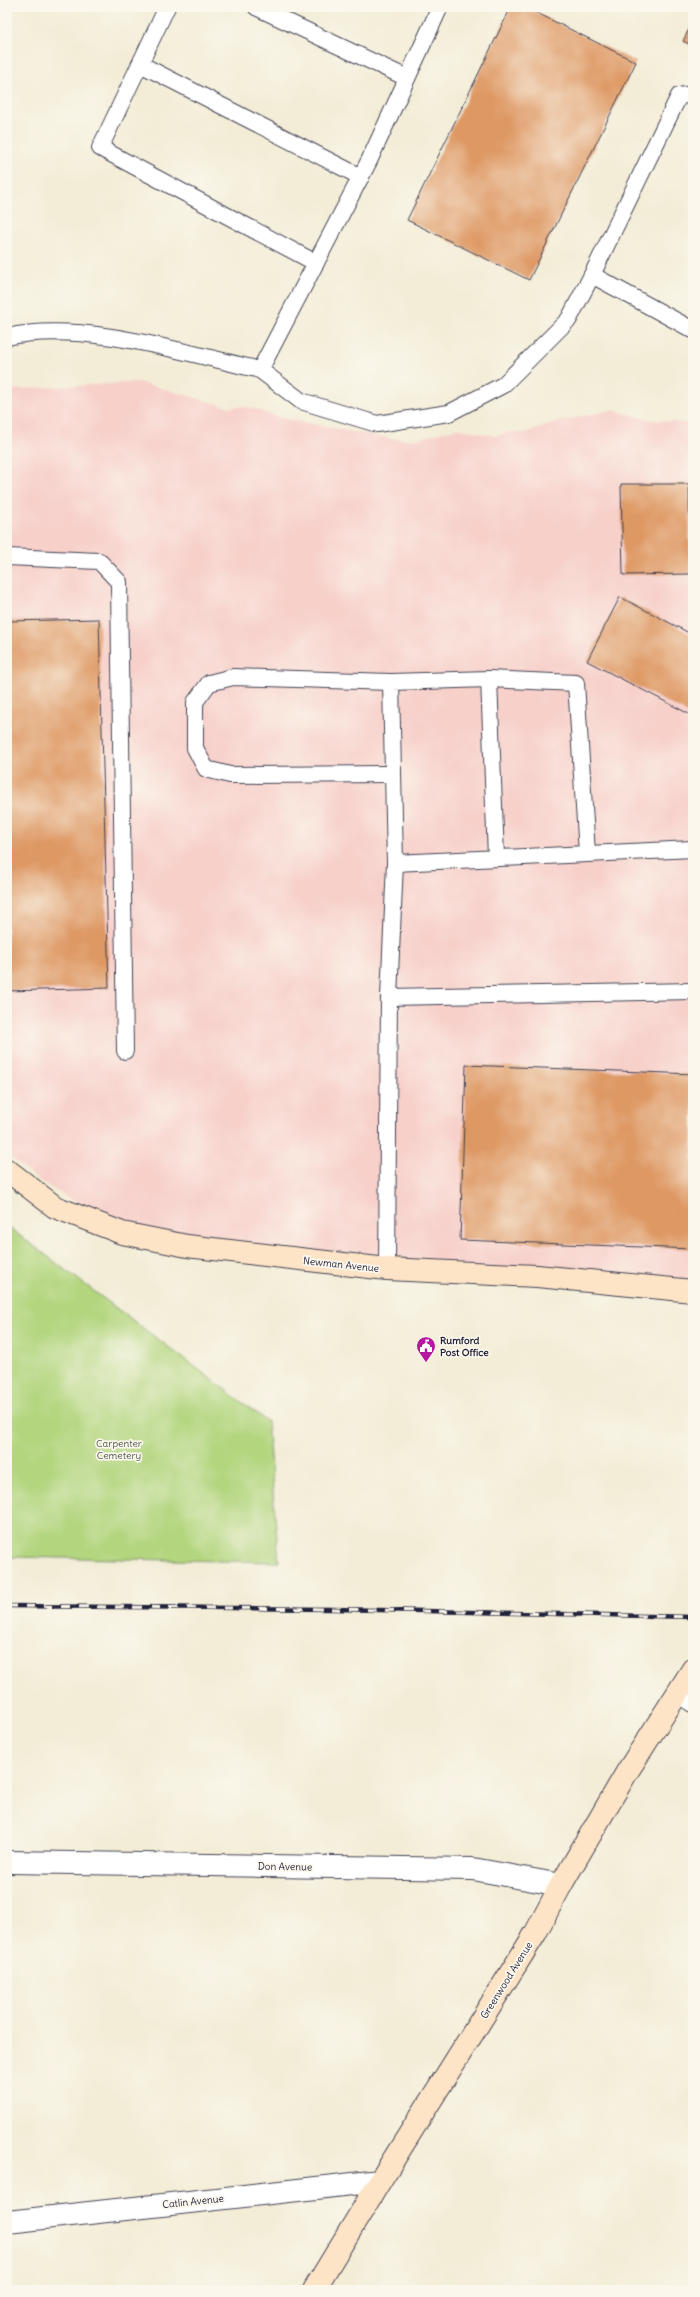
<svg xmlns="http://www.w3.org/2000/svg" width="700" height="2297" font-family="Delius,sans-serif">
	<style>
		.built { fill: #f7d0ca }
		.green { fill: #b2d57e; stroke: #6a7c5c }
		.building { fill: #de9864 }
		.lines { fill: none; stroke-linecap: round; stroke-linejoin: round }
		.lane-casing { stroke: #414052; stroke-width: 18 }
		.street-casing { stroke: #414052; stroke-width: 24 }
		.secondary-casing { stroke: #414052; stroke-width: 24 }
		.lane { stroke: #fff; stroke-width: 16 }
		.street { stroke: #fff; stroke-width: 22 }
		.secondary { stroke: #fee4c6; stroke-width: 22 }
		.rail-casing { stroke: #22223b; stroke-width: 4.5 }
		.rail { stroke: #fbf7ec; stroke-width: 3; stroke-dasharray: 9; stroke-linecap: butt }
		.labels { text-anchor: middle; stroke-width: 3.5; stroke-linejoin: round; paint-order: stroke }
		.street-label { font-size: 10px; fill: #22223b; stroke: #fbf7ec }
		.poi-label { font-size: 10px; font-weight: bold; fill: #22223b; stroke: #fbf7ec; text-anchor: start }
		.park-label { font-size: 10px; fill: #4d584f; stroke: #fbf7ec }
	</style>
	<rect width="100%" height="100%" fill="#fbf7ec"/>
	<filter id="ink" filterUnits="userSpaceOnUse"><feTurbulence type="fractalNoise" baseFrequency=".025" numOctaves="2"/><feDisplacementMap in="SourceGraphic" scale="8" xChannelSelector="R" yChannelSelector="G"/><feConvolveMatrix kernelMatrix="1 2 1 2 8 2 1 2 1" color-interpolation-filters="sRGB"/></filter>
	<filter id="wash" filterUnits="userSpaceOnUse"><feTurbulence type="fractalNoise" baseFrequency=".012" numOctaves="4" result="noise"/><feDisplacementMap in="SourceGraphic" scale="16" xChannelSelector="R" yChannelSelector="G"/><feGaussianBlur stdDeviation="0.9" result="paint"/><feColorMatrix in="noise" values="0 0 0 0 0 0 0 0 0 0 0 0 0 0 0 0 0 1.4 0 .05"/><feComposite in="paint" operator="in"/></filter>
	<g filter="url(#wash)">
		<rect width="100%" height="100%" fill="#f3edd7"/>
		<polygon class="built" points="139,382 229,407 249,407 281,418 393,439 418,439 457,428 495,436 509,432 524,433 556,422 613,410 647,419 693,424 693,1286 256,1249 146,1228 73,1201 35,1178 7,1154 7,390"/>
		<polygon class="green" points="7,1226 267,1421 279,1562 7,1557"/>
		<g id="blocks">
			<g class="building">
				<polygon points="511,7 525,7 636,62 529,280 407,220"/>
				<polygon points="693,22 693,46 683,41"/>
				<polygon points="621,484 689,484 690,574 623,575"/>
				<polygon points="620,597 693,635 693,716 587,661"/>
				<polygon points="99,619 109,988 7,991 7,621"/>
				<polygon points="466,1065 693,1074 693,1249 460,1240"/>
			</g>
		</g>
	</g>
	<g filter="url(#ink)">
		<use href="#blocks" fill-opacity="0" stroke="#414052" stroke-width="1"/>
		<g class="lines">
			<g class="lane-casing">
				<g id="lane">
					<polyline points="167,7 100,148 316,263"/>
					<polyline points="256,7 407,78"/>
					<polyline points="140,64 361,177"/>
					<polyline points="592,275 679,96 693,94"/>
					<path d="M7 337C84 320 184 353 260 370L369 161 440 7"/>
					<polyline points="260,370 301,401 377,424 449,413 503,385 569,319 592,275 693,330"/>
					<polyline points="7,557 99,561 119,582 125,1051"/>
					<polyline points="489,679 496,857"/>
					<polyline points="391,682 233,677 209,683 195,702 195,748 206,769 230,775 393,774"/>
					<polyline points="395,863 693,849"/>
					<polyline points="389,997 693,991"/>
					<polyline points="387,1269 389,997 395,863 391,682 489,679 576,683 587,853"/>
				</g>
			</g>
			<g class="street-casing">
				<g id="street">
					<polyline points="680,1691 693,1701"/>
					<polyline points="7,1862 473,1869 561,1885"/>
					<polyline points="7,2222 380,2181"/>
				</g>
			</g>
			<g class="secondary-casing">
				<g id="secondary">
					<polyline points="7,1170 55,1207 122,1233 187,1246 387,1269 537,1276 693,1291"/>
					<polyline points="314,2290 380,2181 535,1934 561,1885 627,1772 693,1669"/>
				</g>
			</g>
			<use href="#lane" class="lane"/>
			<use href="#street" class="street"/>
			<use href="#secondary" class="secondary"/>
			<g class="rail-casing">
				<polyline id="rail" points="7,1606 334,1609 693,1617"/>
			</g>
			<use href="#rail" class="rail"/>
		</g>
	</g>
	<defs>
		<g id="civic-pin" transform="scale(1)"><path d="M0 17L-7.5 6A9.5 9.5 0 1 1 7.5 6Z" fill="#b5179e" stroke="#fbf7ec"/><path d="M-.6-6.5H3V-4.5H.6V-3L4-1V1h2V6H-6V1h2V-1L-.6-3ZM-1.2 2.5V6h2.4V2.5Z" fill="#fff"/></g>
	</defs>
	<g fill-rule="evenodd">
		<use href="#civic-pin" x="426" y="1346"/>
	</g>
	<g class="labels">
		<g class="street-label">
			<text transform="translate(341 1264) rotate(6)" y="4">Newman Avenue</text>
			<text transform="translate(285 1866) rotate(1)" y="4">Don Avenue</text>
			<text transform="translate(506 1980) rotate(-58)" y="4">Greenwood Avenue</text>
			<text transform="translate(193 2201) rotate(-6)" y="4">Catlin Avenue</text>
		</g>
		<g class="poi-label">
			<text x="440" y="1344">Rumford<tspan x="440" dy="12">Post Office</tspan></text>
		</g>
		<g class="park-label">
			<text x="119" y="1447">Carpenter<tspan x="119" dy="12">Cemetery</tspan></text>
		</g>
	</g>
	<rect width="700" height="2297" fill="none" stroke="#fbf7ec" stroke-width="24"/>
</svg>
